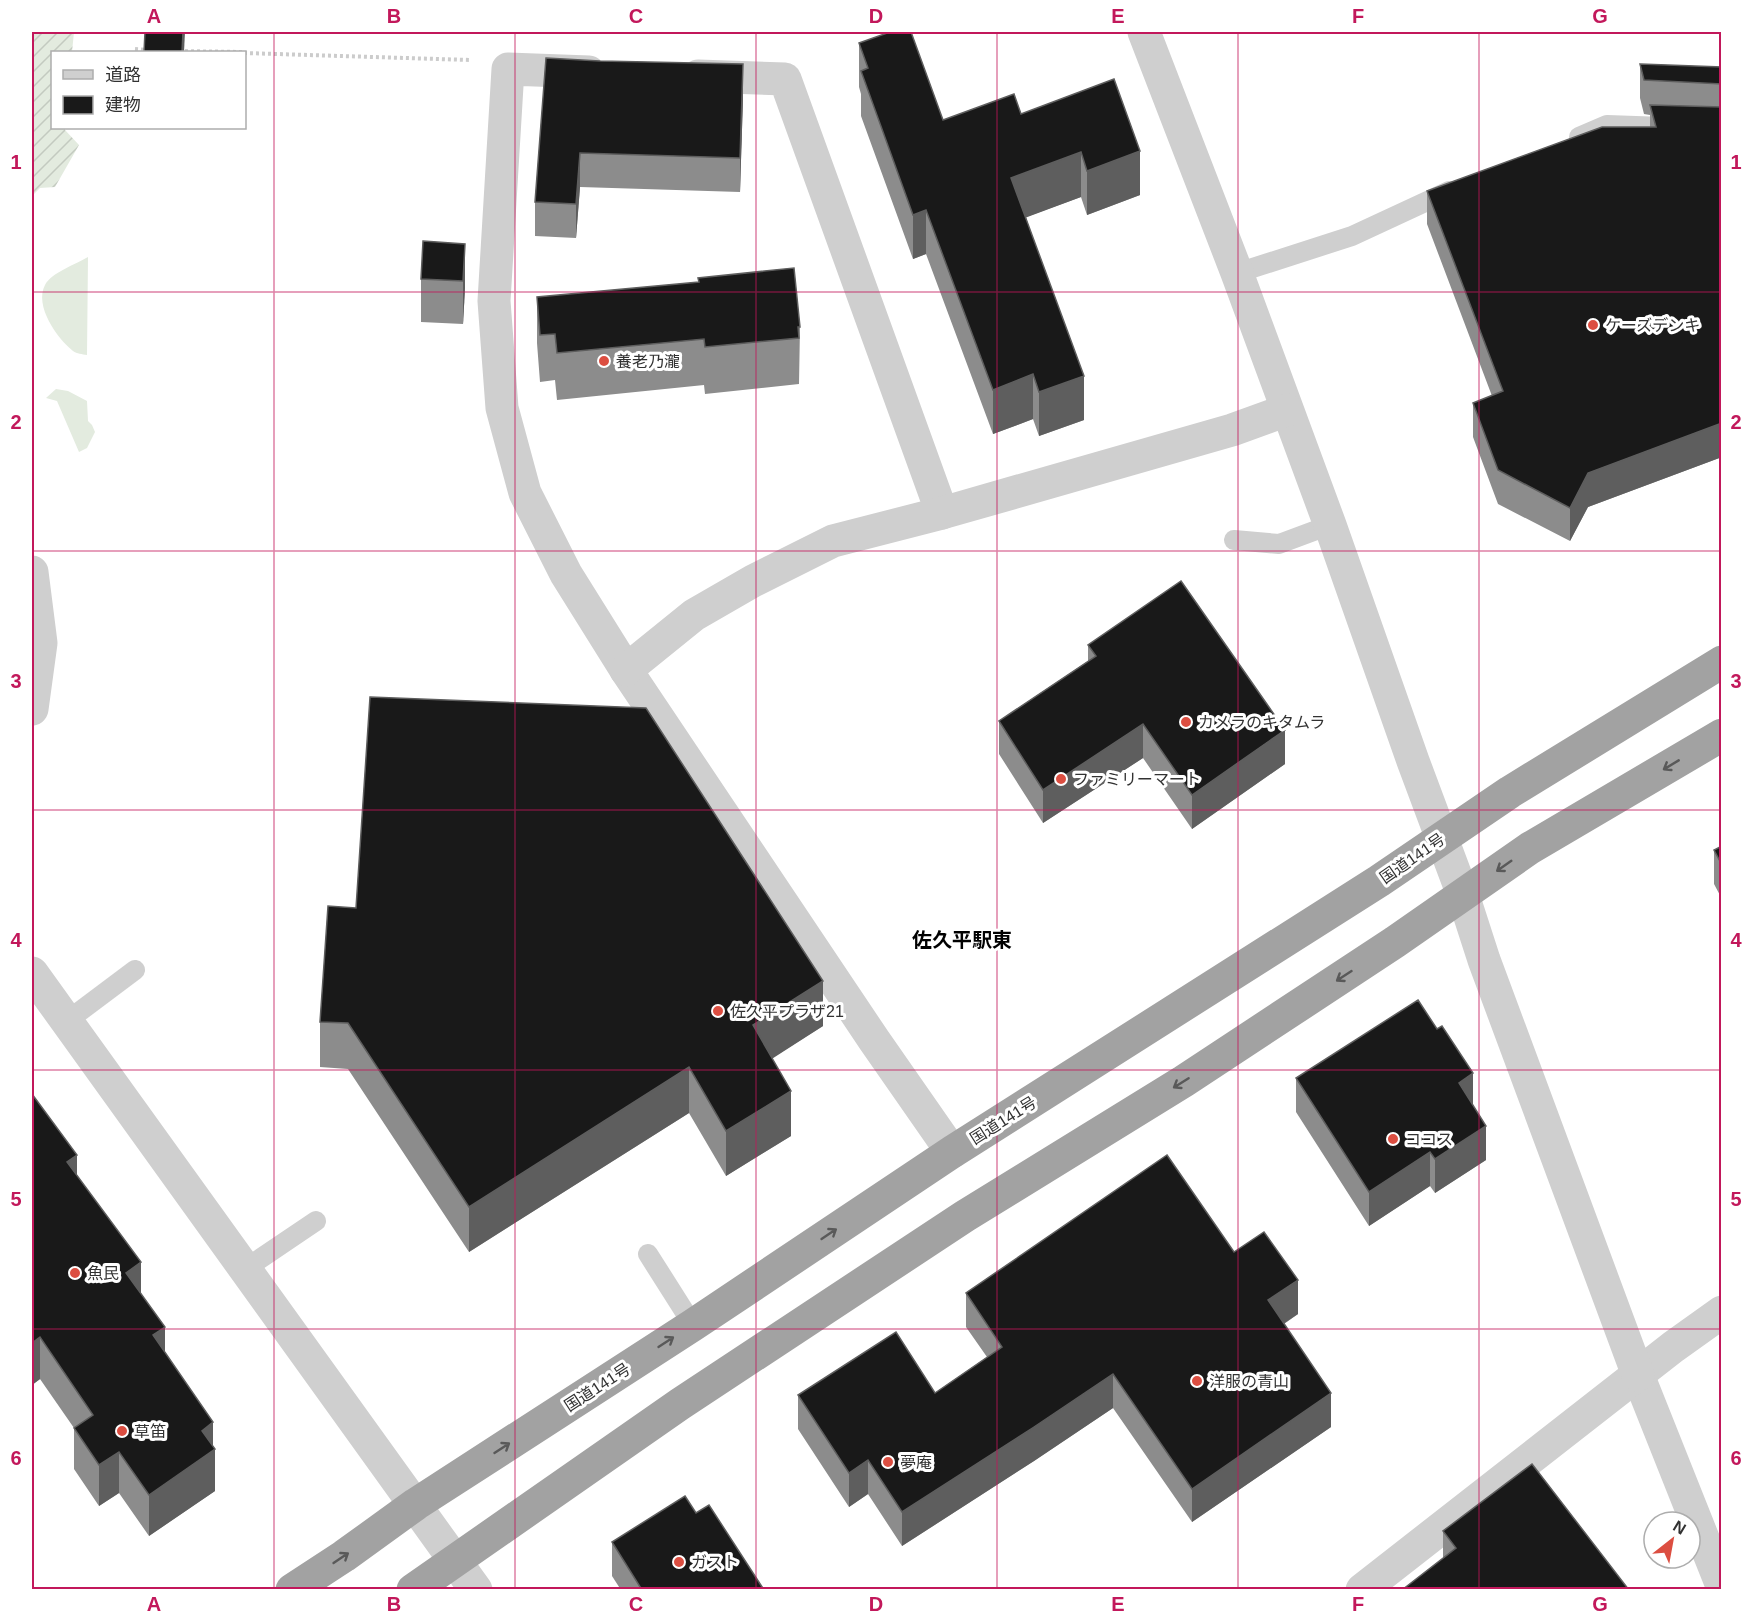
<svg xmlns="http://www.w3.org/2000/svg" width="1753" height="1621" font-family="Helvetica,'Noto Sans JP',sans-serif">
	<style>
		.grass { fill: #e3ebdf }
		.garden { fill: url(#garden-furrows) }
		.lines { fill: none; stroke-linecap: round; stroke-linejoin: round }
		.path { stroke: #ccc; stroke-width: 4; stroke-dasharray: 3 3; stroke-linecap: butt }
		.service { stroke: #cfcfcf; stroke-width: 20 }
		.minor { stroke: #cfcfcf; stroke-width: 33 }
		.tertiary { stroke: #cfcfcf; stroke-width: 33 }
		.trunk { stroke: #a2a2a2; stroke-width: 33 }
		.wall { fill: #8c8c8c }
		.shaded-wall { fill: #5e5e5e }
		.building { fill: #191919; stroke: #5e5e5e; stroke-width: 1.5 }
		.oneway { stroke: #595959 }
		.grid { fill: none; stroke: #c2185b; stroke-width: 1.5; stroke-opacity: 0.55 }
		.poi-dot { fill: #dc4e41; stroke: #fff; stroke-width: 2 }
		.labels { text-anchor: middle; stroke-width: 6; stroke-linejoin: round; paint-order: stroke }
		.poi-label { font-size: 16px; fill: #323232; stroke: #fff; text-anchor: start }
		.street-label { font-size: 16px; fill: #323232; stroke: #fff }
		.quarter-label { font-size: 20px; font-weight: bold; fill: #000; stroke: #fff }
		.neatline { fill: none; stroke: #c2185b; stroke-width: 2 }
		.grid-label { font-size: 20px; text-anchor: middle; font-weight: bold; fill: #c2185b }
	</style>
	<defs>
		<pattern id="garden-furrows" width="10" height="10" patternUnits="userSpaceOnUse" patternTransform="scale(1.5)"><rect width="10" height="10" fill="#e3ebdf"/><path d="M-1 1l2-2M0 10L10 0M9 11l2-2" fill="none" stroke="#c3cac0"/></pattern>
	</defs>
	<rect width="100%" height="100%" fill="#fff"/>
	<g class="grass">
		<path d="M88 257 87 355C82 354 77 354 73 351 57 338 34 306 45 285 51 273 76 264 88 257Z"/>
		<polygon points="56,389 68,391 87,401 88,421 92,425 95,432 87,448 79,452 57,401 46,398"/>
	</g>
	<polygon class="garden" points="32,32 74,32 72,52 52,52 52,128 65,128 65,130 79,145 55,187 40,188 32,196"/>
	<g class="lines">
		<g class="path">
			<polyline points="135,49 148,50"/>
			<polyline points="179,51 242,52"/>
			<polyline points="244,53 470,60"/>
		</g>
		<g class="service">
			<polyline points="1579,137 1607,125 1722,129"/>
			<polyline points="1237,273 1352,236 1449,191"/>
			<polyline points="1234,540 1279,544 1330,525"/>
			<polyline points="67,1021 135,970"/>
			<polyline points="648,1254 693,1325"/>
			<polyline points="245,1269 316,1221"/>
		</g>
		<g class="minor">
			<polyline points="589,72 508,69 494,301 502,408 525,493 566,574 626,670 874,1040 952,1152"/>
			<polyline points="698,76 785,79 942,513"/>
			<polyline points="1638,1375 1722,1586"/>
			<polyline points="1362,1590 1673,1347 1722,1312"/>
		</g>
		<g class="tertiary">
			<polyline points="1144,32 1237,273 1330,525 1413,761 1463,895 1484,960 1638,1375"/>
			<polyline points="32,572 41,643 32,709"/>
			<polyline points="626,670 694,615 753,581 833,541 942,513 1232,430 1287,410"/>
			<polyline points="32,973 476,1590"/>
		</g>
		<g class="trunk">
			<polyline points="292,1590 344,1556 416,1504 693,1325 952,1152 1379,881 1510,792 1722,662"/>
			<polyline points="413,1590 680,1404 965,1216 1184,1081 1395,942 1530,848 1722,735"/>
		</g>
	</g>
	<g class="wall">
		<polygon points="859,43 943,120 1021,114 1114,79 1140,195 1087,215 1081,197 1026,217 1084,420 1039,436 1033,419 993,434 926,254 913,259 861,116 861,94 859,87"/>
		<polygon points="546,58 743,98 740,192 580,187 576,238 535,236 535,202"/>
		<polygon points="1640,64 1722,67 1722,457 1588,507 1570,541 1498,504 1473,437 1473,403 1492,396 1427,224 1427,191 1650,127 1650,115 1644,114 1640,98"/>
		<polygon points="465,244 465,288 463,324 421,322 421,279"/>
		<polygon points="537,297 800,327 799,384 705,394 704,385 557,400 555,380 540,382 537,343"/>
		<polygon points="1088,645 1285,764 1192,829 1143,758 1043,823 999,754 999,721 1088,661"/>
		<polygon points="1722,846 1722,899 1714,884 1714,850"/>
		<polygon points="356,908 823,1026 772,1058 791,1136 726,1176 689,1113 469,1252 348,1069 320,1067 320,1022"/>
		<polygon points="1296,1078 1473,1106 1486,1160 1435,1193 1430,1186 1369,1226 1296,1112"/>
		<polygon points="32,1094 141,1293 165,1352 213,1447 215,1491 149,1536 119,1493 99,1506 74,1469 74,1428 40,1379 32,1385"/>
		<polygon points="1234,1252 1298,1314 1284,1324 1331,1427 1192,1522 1113,1408 1034,1461 902,1546 868,1494 849,1507 798,1429 798,1395 935,1393 987,1357 966,1327 966,1293"/>
		<polygon points="1722,1362 1722,1387 1721,1386"/>
		<polygon points="1443,1531 1629,1590 1443,1558"/>
		<polygon points="612,1542 764,1590 621,1590 612,1576"/>
	</g>
	<g class="shaded-wall">
		<polygon points="183,32 185,32 184,52 182,52"/>
		<polygon points="743,64 743,98 740,192 740,158"/>
		<polygon points="1140,151 1140,195 1087,215 1087,171"/>
		<polygon points="1081,152 1081,197 1011,223 1011,178"/>
		<polygon points="580,153 580,187 576,238 576,204"/>
		<polygon points="926,210 926,254 913,259 913,215"/>
		<polygon points="465,244 465,288 463,324 463,281"/>
		<polygon points="1033,374 1033,419 993,434 993,390"/>
		<polygon points="1084,376 1084,420 1039,436 1039,392"/>
		<polygon points="1722,423 1722,457 1588,507 1570,541 1570,508 1588,473"/>
		<polygon points="1143,724 1143,758 1043,823 1043,790"/>
		<polygon points="1285,730 1285,764 1192,829 1192,795"/>
		<polygon points="823,981 823,1026 753,1071 753,1025"/>
		<polygon points="689,1067 689,1113 469,1252 469,1207"/>
		<polygon points="1473,1073 1473,1107 1459,1083"/>
		<polygon points="791,1091 791,1136 726,1176 726,1131"/>
		<polygon points="1486,1126 1486,1160 1435,1193 1435,1159"/>
		<polygon points="1430,1152 1430,1186 1369,1226 1369,1192"/>
		<polygon points="77,1155 77,1196 67,1162"/>
		<polygon points="141,1262 141,1304 126,1273"/>
		<polygon points="1298,1280 1298,1314 1268,1334 1268,1300"/>
		<polygon points="165,1327 165,1368 153,1335"/>
		<polygon points="40,1337 40,1379 32,1385 32,1343"/>
		<polygon points="1113,1374 1113,1408 1034,1461 902,1546 902,1512"/>
		<polygon points="1331,1393 1331,1427 1192,1522 1192,1489"/>
		<polygon points="213,1422 213,1450 215,1449 215,1491 149,1536 149,1495 202,1431"/>
		<polygon points="119,1452 119,1493 99,1506 99,1465"/>
		<polygon points="868,1460 868,1494 849,1507 849,1473"/>
	</g>
	<g class="building">
		<polygon points="145,32 183,32 182,52 144,52"/>
		<polygon points="890,32 911,32 943,120 1014,94 1021,114 1114,79 1140,151 1087,171 1081,152 1011,178 1084,376 1039,392 1033,374 993,390 926,210 913,215 861,71 868,68 859,43"/>
		<polygon points="546,58 600,61 743,64 740,158 580,153 576,204 535,202"/>
		<polygon points="1640,64 1722,67 1722,84 1644,80"/>
		<polygon points="1650,105 1722,107 1722,423 1588,473 1570,508 1498,470 1473,403 1503,391 1427,191 1602,127 1656,127"/>
		<polygon points="423,241 465,244 463,281 421,279"/>
		<polygon points="794,268 800,327 798,327 799,338 705,347 704,339 557,353 555,334 540,335 537,297 699,282 698,278"/>
		<polygon points="1181,581 1285,730 1192,795 1143,724 1043,790 999,721 1096,656 1088,645"/>
		<polygon points="370,697 646,708 823,981 753,1025 791,1091 726,1131 689,1067 469,1207 348,1023 320,1022 328,906 356,908"/>
		<polygon points="1722,846 1722,865 1714,850"/>
		<polygon points="1418,1000 1437,1029 1442,1026 1473,1073 1459,1083 1486,1126 1435,1159 1430,1152 1369,1192 1296,1078"/>
		<polygon points="32,1094 77,1155 67,1162 141,1262 126,1273 165,1327 153,1335 213,1422 202,1431 215,1449 149,1495 119,1452 99,1465 74,1428 93,1415 40,1337 32,1343"/>
		<polygon points="1167,1155 1234,1252 1264,1232 1298,1280 1268,1300 1331,1393 1192,1489 1113,1374 1034,1427 902,1512 868,1460 849,1473 798,1395 896,1332 935,1393 1002,1347 966,1293"/>
		<polygon points="1532,1464 1629,1590 1402,1590 1456,1548 1443,1531"/>
		<polygon points="685,1496 696,1513 709,1505 764,1590 642,1590 612,1542"/>
	</g>
	<defs><path id="oneway-shaft" d="M-6 0H5M1.5-3L5.5 0L1.5 3" fill="none" stroke-width="1.6" stroke-linecap="round" stroke-linejoin="round" transform="scale(1.5)"/></defs>
	<g class="oneway">
		<use href="#oneway-shaft" transform="translate(1671 765) rotate(149)"/>
		<use href="#oneway-shaft" transform="translate(1504 866) rotate(145)"/>
		<use href="#oneway-shaft" transform="translate(1344 976) rotate(147)"/>
		<use href="#oneway-shaft" transform="translate(1181 1083) rotate(148)"/>
		<use href="#oneway-shaft" transform="translate(829 1234) rotate(-34)"/>
		<use href="#oneway-shaft" transform="translate(666 1342) rotate(-33)"/>
		<use href="#oneway-shaft" transform="translate(502 1448) rotate(-33)"/>
		<use href="#oneway-shaft" transform="translate(341 1558) rotate(-34)"/>
	</g>
	<path class="grid" d="M274 32V1590M515 32V1590M756 32V1590M997 32V1590M1238 32V1590M1479 32V1590M32 292H1722M32 551H1722M32 810H1722M32 1070H1722M32 1329H1722"/>
	<g class="poi-dot">
		<circle cx="1593" cy="325" r="6"/>
		<circle cx="604" cy="361" r="6"/>
		<circle cx="1186" cy="722" r="6"/>
		<circle cx="1061" cy="779" r="6"/>
		<circle cx="718" cy="1011" r="6"/>
		<circle cx="1393" cy="1139" r="6"/>
		<circle cx="75" cy="1273" r="6"/>
		<circle cx="1197" cy="1381" r="6"/>
		<circle cx="122" cy="1431" r="6"/>
		<circle cx="888" cy="1462" r="6"/>
		<circle cx="679" cy="1562" r="6"/>
	</g>
	<g class="labels">
		<g class="poi-label">
			<text x="1605" y="331">ケーズデンキ</text>
			<text x="616" y="367">養老乃瀧</text>
			<text x="1198" y="728">カメラのキタムラ</text>
			<text x="1073" y="785">ファミリーマート</text>
			<text x="730" y="1017">佐久平プラザ21</text>
			<text x="1405" y="1145">ココス</text>
			<text x="87" y="1279">魚民</text>
			<text x="1209" y="1387">洋服の青山</text>
			<text x="134" y="1437">草笛</text>
			<text x="900" y="1468">夢庵</text>
			<text x="691" y="1568">ガスト</text>
		</g>
		<g class="street-label">
			<text transform="translate(1412 858) rotate(-35)" y="6">国道141号</text>
			<text transform="translate(1003 1120) rotate(-32)" y="6">国道141号</text>
			<text transform="translate(597 1387) rotate(-33)" y="6">国道141号</text>
		</g>
		<g class="quarter-label">
			<text x="962" y="947">佐久平駅東</text>
		</g>
	</g>
	<rect width="1753" height="1621" fill="none" stroke="#ffffff" stroke-width="66"/>
	<rect x="51" y="51" width="195" height="78" fill="#ffffff" stroke="#adadad" stroke-width="1.5"/>
	<rect x="63" y="70" width="30" height="9" fill="#cfcfcf" stroke="#adadad" stroke-width="1.5"/>
	<text x="105" y="81" font-size="18" fill="#323232">道路</text>
	<rect x="63" y="96" width="30" height="18" fill="#191919" stroke="#adadad" stroke-width="1.5"/>
	<text x="105" y="111" font-size="18" fill="#323232">建物</text>
	<g transform="translate(1672 1540) rotate(31)"><circle r="28" fill="#ffffff" stroke="#adadad" stroke-width="1.5"/>
	<path d="M0-4.5L10 22L0 15L-10 22Z" fill="#dc4e41"/>
	<text y="-9" font-size="16" font-weight="bold" text-anchor="middle" fill="#323232">N</text>
	</g>
	<rect x="33" y="33" width="1687" height="1555" class="neatline"/>
	<g class="grid-label">
		<text x="154" y="23">A</text>
		<text x="394" y="23">B</text>
		<text x="636" y="23">C</text>
		<text x="876" y="23">D</text>
		<text x="1118" y="23">E</text>
		<text x="1358" y="23">F</text>
		<text x="1600" y="23">G</text>
		<text x="16" y="169">1</text>
		<text x="1736" y="169">1</text>
		<text x="16" y="429">2</text>
		<text x="1736" y="429">2</text>
		<text x="16" y="688">3</text>
		<text x="1736" y="688">3</text>
		<text x="16" y="947">4</text>
		<text x="1736" y="947">4</text>
		<text x="16" y="1206">5</text>
		<text x="1736" y="1206">5</text>
		<text x="16" y="1465">6</text>
		<text x="1736" y="1465">6</text>
		<text x="154" y="1611">A</text>
		<text x="394" y="1611">B</text>
		<text x="636" y="1611">C</text>
		<text x="876" y="1611">D</text>
		<text x="1118" y="1611">E</text>
		<text x="1358" y="1611">F</text>
		<text x="1600" y="1611">G</text>
	</g>
</svg>
